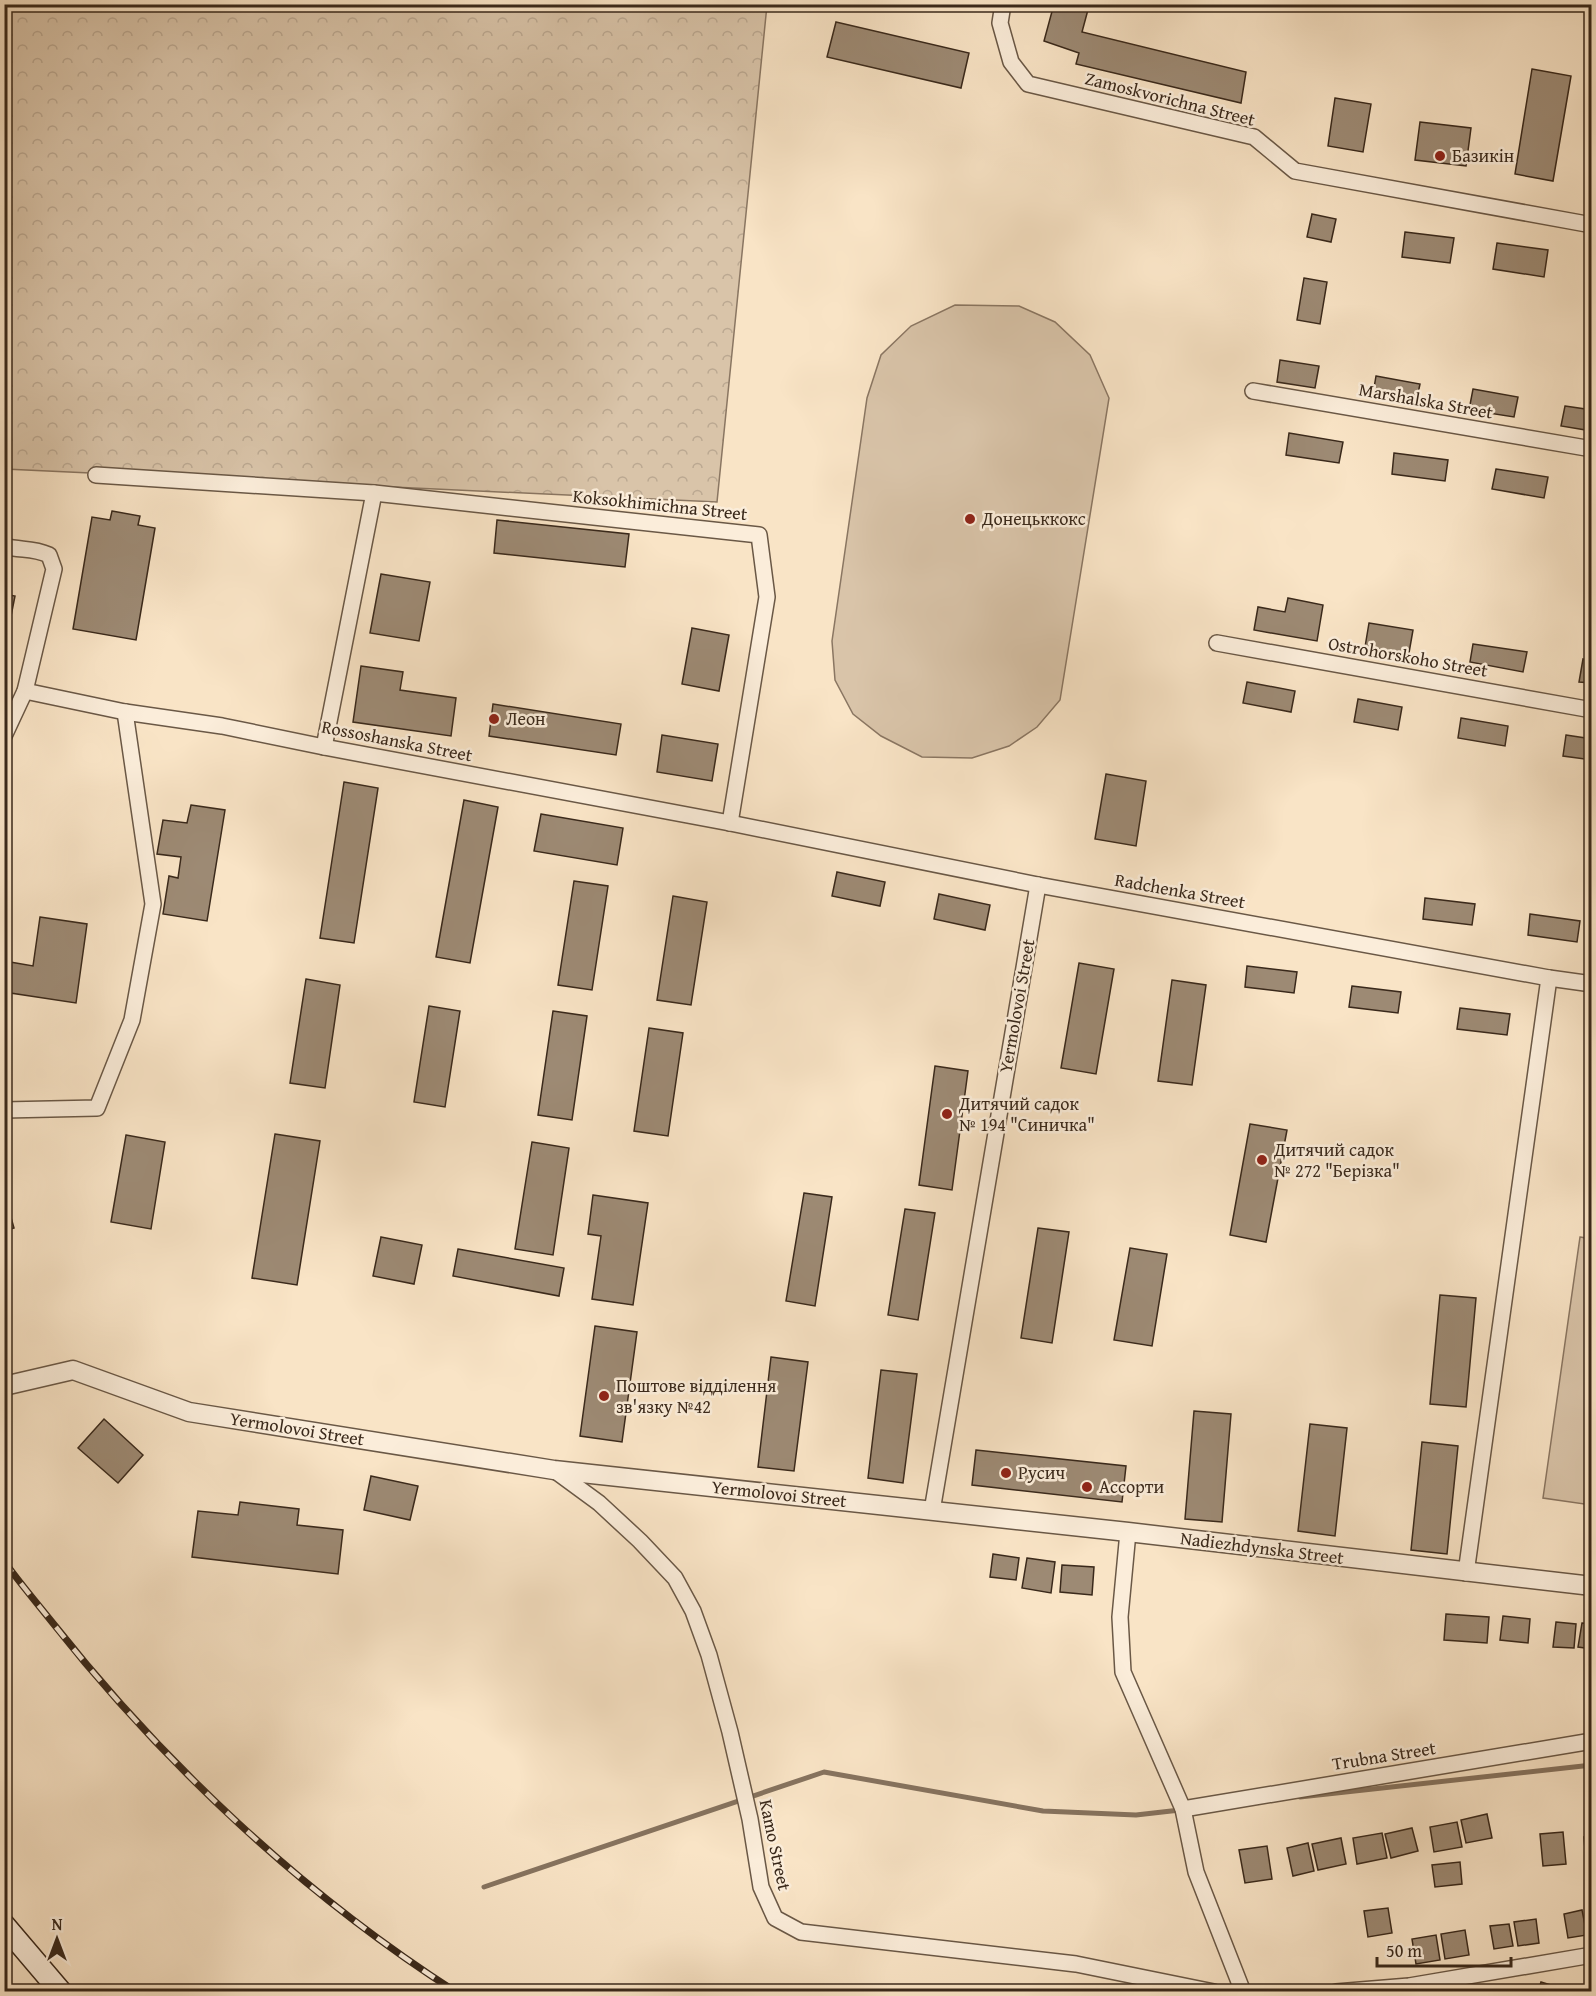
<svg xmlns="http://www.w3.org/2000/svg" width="1596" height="1996" font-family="'Gentium Book Plus',serif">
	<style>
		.forest { fill: url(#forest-crowns); stroke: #8a7662; stroke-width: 1.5 }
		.pitch { fill: #d9c4a9; stroke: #8a7662; stroke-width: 1.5 }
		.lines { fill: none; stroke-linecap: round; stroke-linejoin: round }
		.stream { stroke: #86735f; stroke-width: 5 }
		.building { fill: #9d8a74; stroke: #3a291b; stroke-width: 1.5 }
		.minor-casing { stroke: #6a5846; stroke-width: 18 }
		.tertiary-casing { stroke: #6a5846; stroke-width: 21 }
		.secondary-casing { stroke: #3a291b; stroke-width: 24 }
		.minor { stroke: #fbedda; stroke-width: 15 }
		.tertiary { stroke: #fbedda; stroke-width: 18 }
		.secondary { stroke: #fbedda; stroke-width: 21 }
		.rail-casing { stroke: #3a291b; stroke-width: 7 }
		.rail { stroke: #fbedda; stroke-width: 4.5; stroke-dasharray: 14; stroke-linecap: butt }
		.poi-dot { fill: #8f2418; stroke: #fbedda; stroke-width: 2 }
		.labels { text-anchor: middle; stroke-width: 5; stroke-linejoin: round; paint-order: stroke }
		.street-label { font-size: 18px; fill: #3a291b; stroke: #fbedda }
		.poi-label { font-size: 18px; fill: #3a291b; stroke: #fbedda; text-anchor: start }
	</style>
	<defs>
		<pattern id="forest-crowns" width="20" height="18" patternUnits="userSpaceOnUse" patternTransform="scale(1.5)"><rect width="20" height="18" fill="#d9c4a9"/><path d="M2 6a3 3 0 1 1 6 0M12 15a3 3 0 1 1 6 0" fill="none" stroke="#bba891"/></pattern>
	</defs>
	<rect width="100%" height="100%" fill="#f9e4c6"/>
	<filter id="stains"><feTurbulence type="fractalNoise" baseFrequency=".00333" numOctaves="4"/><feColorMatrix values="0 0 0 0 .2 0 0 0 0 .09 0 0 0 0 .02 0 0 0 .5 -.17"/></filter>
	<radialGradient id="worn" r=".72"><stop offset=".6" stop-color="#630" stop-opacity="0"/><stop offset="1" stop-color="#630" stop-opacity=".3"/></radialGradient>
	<polygon class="forest" points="5,5 767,5 717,502 5,469"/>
	<g class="pitch">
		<polygon points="955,305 1019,306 1055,322 1090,355 1109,398 1060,700 1037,727 1009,746 972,758 922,757 881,736 853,714 835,680 832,641 867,398 881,355 911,326"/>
		<polygon points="1580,1237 1592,1239 1591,1505 1543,1498"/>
	</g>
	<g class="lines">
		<g class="stream">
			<polyline points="1300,1797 1592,1765"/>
			<polyline points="484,1887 824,1772 1043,1811 1136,1815 1180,1810"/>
		</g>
	</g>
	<g class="building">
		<polygon points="1054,4 1089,6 1082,32 1246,72 1241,103 1076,64 1079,53 1044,41"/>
		<polygon points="836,22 969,53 961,88 827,57"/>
		<polygon points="1532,69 1571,76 1553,181 1515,174"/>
		<polygon points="1335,98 1371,104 1363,152 1328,146"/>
		<polygon points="1420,122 1471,128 1466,166 1415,160"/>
		<polygon points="1312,214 1336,219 1331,242 1307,237"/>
		<polygon points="1405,232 1454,238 1450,263 1402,257"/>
		<polygon points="1497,243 1548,250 1544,277 1493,269"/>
		<polygon points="1589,262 1592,262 1592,287 1585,286"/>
		<polygon points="1304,278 1327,282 1320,324 1297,320"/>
		<polygon points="1280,360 1319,366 1315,388 1277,382"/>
		<polygon points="1376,376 1420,384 1416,403 1373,394"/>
		<polygon points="1473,389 1518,397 1514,417 1469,410"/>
		<polygon points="1565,406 1592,410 1592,431 1561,426"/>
		<polygon points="1289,433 1343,442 1339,463 1286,455"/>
		<polygon points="1394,453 1448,460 1445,481 1392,474"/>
		<polygon points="1496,469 1548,477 1544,498 1492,489"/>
		<polygon points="112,511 140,516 138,525 155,528 136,640 73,629 92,517 110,520"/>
		<polygon points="497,520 629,534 625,567 494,553"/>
		<polygon points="381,574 430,582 419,641 370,633"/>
		<polygon points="4,594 15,596 4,651"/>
		<polygon points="1288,598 1323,605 1317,641 1254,630 1258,607 1285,612"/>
		<polygon points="1369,623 1413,630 1409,653 1365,647"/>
		<polygon points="692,628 729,635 719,691 682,684"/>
		<polygon points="1473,644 1527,652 1523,672 1470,662"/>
		<polygon points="1583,659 1592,661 1592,683 1579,682"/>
		<polygon points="361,666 403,672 400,690 456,698 451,736 353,722"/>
		<polygon points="1247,682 1295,691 1291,712 1243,703"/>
		<polygon points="1358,699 1402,707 1398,730 1354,722"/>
		<polygon points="493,704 621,724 616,755 489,736"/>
		<polygon points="1461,718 1508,726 1505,746 1458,738"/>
		<polygon points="662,735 718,744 712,781 657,772"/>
		<polygon points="1566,735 1592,739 1592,760 1563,756"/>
		<polygon points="1106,774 1146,781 1136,846 1095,839"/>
		<polygon points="344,782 378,788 354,943 320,938"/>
		<polygon points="464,800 498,807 470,963 436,957"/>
		<polygon points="191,805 225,810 207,921 163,914 169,876 178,878 181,857 157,854 163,820 187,823"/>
		<polygon points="541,814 623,828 617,865 534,851"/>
		<polygon points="837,872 885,882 880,906 832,896"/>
		<polygon points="574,881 608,886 592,990 558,985"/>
		<polygon points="939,894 990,905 985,930 934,919"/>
		<polygon points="673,896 707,902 691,1005 657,1000"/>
		<polygon points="1425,898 1475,904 1472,925 1423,919"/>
		<polygon points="1530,914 1580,921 1577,942 1528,935"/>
		<polygon points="40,917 87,924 76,1003 4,992 4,961 33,966"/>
		<polygon points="1079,963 1114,969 1096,1074 1061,1068"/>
		<polygon points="1247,966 1297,972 1294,993 1245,987"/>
		<polygon points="306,979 340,985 325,1088 290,1083"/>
		<polygon points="1172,980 1206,985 1192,1085 1158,1081"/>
		<polygon points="1352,986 1401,992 1398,1013 1349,1007"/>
		<polygon points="429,1006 460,1011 445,1107 414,1102"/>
		<polygon points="1460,1008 1510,1014 1507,1035 1457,1029"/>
		<polygon points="553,1011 587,1016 572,1120 538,1115"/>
		<polygon points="649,1028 683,1033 668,1136 634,1131"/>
		<polygon points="935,1066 968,1071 952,1190 919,1185"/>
		<polygon points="1250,1124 1287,1130 1266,1242 1230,1235"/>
		<polygon points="275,1134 320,1141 297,1285 252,1278"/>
		<polygon points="126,1135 165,1142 151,1229 111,1222"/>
		<polygon points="532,1142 569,1148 553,1255 515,1249"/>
		<polygon points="4,1193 14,1228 4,1231"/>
		<polygon points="804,1193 832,1197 815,1306 786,1301"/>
		<polygon points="593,1195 648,1203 633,1305 592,1299 601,1236 588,1234"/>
		<polygon points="905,1209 935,1213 918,1320 888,1315"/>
		<polygon points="1038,1228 1069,1232 1052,1343 1021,1338"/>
		<polygon points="381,1237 422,1245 414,1284 373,1276"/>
		<polygon points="1130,1248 1167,1254 1152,1346 1114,1340"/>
		<polygon points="458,1249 564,1268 559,1296 453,1276"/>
		<polygon points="1440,1295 1476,1298 1466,1407 1430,1404"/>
		<polygon points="595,1326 637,1332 622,1442 580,1436"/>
		<polygon points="771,1357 808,1362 794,1471 758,1467"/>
		<polygon points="881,1370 917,1374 903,1483 868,1478"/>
		<polygon points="1194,1411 1231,1414 1222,1522 1185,1519"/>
		<polygon points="104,1419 143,1455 118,1483 78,1448"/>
		<polygon points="1310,1424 1347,1428 1335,1536 1298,1531"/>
		<polygon points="1422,1442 1458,1446 1447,1554 1411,1550"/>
		<polygon points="976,1450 1126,1466 1122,1502 972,1485"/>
		<polygon points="371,1476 418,1486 410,1520 364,1510"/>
		<polygon points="240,1502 299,1509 297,1525 343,1530 338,1574 192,1557 198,1511 238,1515"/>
		<polygon points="993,1554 1019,1558 1016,1580 990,1577"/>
		<polygon points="1027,1558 1055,1562 1051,1593 1022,1588"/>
		<polygon points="1062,1565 1094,1567 1092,1595 1060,1592"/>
		<polygon points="1446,1614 1489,1617 1487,1643 1444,1640"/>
		<polygon points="1503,1616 1530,1619 1528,1643 1500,1640"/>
		<polygon points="1556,1622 1576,1624 1574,1648 1553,1647"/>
		<polygon points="1582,1623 1592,1624 1592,1649 1578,1647"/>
		<polygon points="1487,1814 1492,1838 1466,1843 1461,1820"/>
		<polygon points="1457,1822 1462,1847 1434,1852 1430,1827"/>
		<polygon points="1412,1828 1418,1851 1391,1858 1385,1834"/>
		<polygon points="1563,1832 1566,1864 1543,1866 1540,1834"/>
		<polygon points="1382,1833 1387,1858 1357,1864 1353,1838"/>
		<polygon points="1592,1836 1592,1862 1586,1862 1584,1837"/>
		<polygon points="1341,1838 1346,1864 1318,1870 1312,1844"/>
		<polygon points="1308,1843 1314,1871 1293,1876 1287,1848"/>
		<polygon points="1267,1846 1272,1879 1245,1883 1239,1850"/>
		<polygon points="1460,1862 1462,1884 1435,1887 1432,1865"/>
		<polygon points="1388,1908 1392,1933 1368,1937 1364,1911"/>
		<polygon points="1582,1910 1587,1935 1568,1938 1564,1914"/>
		<polygon points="1592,1910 1592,1933 1587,1911"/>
		<polygon points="1536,1919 1539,1943 1518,1946 1514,1922"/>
		<polygon points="1509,1924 1513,1946 1494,1949 1490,1926"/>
		<polygon points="1465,1930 1469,1955 1445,1959 1441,1934"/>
		<polygon points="1436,1935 1440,1960 1416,1964 1412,1939"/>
		<polygon points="1541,1982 1567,1990 1567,1992 1538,1992"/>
		<polygon points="1519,1987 1519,1992 1493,1992 1493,1990"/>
	</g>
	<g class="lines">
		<g class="minor-casing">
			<g id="minor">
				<polyline points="1003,4 1000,23 1011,62 1028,84 1254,137 1295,171 1592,225"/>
				<polyline points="1253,391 1592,449"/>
				<polyline points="96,475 374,493 759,535 767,597 730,823"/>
				<path d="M4 546C21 551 31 547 49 555L54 569 25 691 4 736"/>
				<polyline points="1217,643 1592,710"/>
				<polyline points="25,691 125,712 222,726 324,747 730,823 1038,885 1549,978 1592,984"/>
				<polyline points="324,747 374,493"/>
				<polyline points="4,1110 97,1108 132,1020 153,904 125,712"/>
				<polyline points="554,1470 599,1503 640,1541 675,1578 693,1611 709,1655 730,1732 750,1819 761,1887 775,1918 801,1932 1076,1964 1214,1992"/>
				<polyline points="932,1511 1038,885"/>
				<polyline points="1128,1532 1120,1617 1123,1672 1183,1809 1196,1872 1243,1992"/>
				<polyline points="1466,1573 1549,978"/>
				<polyline points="1183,1809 1592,1741"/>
				<polyline points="1336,1992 1409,1986 1592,1955"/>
			</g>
		</g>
		<g class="tertiary-casing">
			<polyline id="tertiary" points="4,1386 73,1370 189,1412 554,1470 1128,1532 1592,1586"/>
		</g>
		<g class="secondary-casing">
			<polyline id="secondary" points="4,1925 61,1992"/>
		</g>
		<use href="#minor" class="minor"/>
		<use href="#tertiary" class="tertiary"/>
		<use href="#secondary" class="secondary"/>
		<g class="rail-casing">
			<path id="rail" d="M4 1561C19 1582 36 1602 52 1622 164 1764 303 1894 456 1992"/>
		</g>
		<use href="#rail" class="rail"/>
	</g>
	<g class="poi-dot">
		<circle cx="1440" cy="156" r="6"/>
		<circle cx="970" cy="519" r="6"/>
		<circle cx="494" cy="719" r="6"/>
		<circle cx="947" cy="1114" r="6"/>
		<circle cx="1262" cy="1160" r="6"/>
		<circle cx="604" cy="1396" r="6"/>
		<circle cx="1006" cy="1473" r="6"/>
		<circle cx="1087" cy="1487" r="6"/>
	</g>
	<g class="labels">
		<g class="street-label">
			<text transform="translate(1170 99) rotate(14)" y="6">Zamoskvorichna Street</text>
			<text transform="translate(1426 401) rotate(10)" y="6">Marshalska Street</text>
			<text transform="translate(660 505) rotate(6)" y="6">Koksokhimichna Street</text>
			<text transform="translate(1408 657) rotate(10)" y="6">Ostrohorskoho Street</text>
			<text transform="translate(397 741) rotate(11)" y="6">Rossoshanska Street</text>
			<text transform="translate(1180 891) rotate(10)" y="6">Radchenka Street</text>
			<text transform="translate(1017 1006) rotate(-80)" y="6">Yermolovoi Street</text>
			<text transform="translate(297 1429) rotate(9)" y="6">Yermolovoi Street</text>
			<text transform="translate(779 1494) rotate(6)" y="6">Yermolovoi Street</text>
			<text transform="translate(1262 1548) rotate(7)" y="6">Nadiezhdynska Street</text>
			<text transform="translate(1384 1756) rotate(-9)" y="6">Trubna Street</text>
			<text transform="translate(775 1845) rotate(78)" y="6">Kamo Street</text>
		</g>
		<g class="poi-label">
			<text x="1452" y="162">Базикін</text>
			<text x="982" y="525">Донецьккокс</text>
			<text x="506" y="725">Леон</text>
			<text x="959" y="1110">Дитячий садок<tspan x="959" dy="21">№ 194 "Синичка"</tspan></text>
			<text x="1274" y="1156">Дитячий садок<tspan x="1274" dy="21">№ 272 "Берізка"</tspan></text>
			<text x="616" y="1392">Поштове відділення<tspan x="616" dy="21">зв'язку №42</tspan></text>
			<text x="1018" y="1479">Русич</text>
			<text x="1099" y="1493">Ассорти</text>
		</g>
	</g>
	<rect width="1596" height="1996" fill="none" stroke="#f9e4c6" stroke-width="24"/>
	<rect x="6" y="6" width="1584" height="1984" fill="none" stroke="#3a291b" stroke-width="3"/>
	<rect x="12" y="12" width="1572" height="1972" fill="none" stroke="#3a291b" stroke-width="1.5"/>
	<g transform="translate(57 1939)" stroke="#fbedda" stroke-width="4.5" paint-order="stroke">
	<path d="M0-4.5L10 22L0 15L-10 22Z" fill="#3a291b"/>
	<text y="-9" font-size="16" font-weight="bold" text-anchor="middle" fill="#3a291b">N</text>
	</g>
	<path d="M1377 1957v9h134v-9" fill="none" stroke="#3a291b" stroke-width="3"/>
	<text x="1386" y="1957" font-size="18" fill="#3a291b" stroke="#fbedda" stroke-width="4.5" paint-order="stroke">50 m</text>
	<rect width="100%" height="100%" filter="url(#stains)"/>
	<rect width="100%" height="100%" fill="url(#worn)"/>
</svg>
